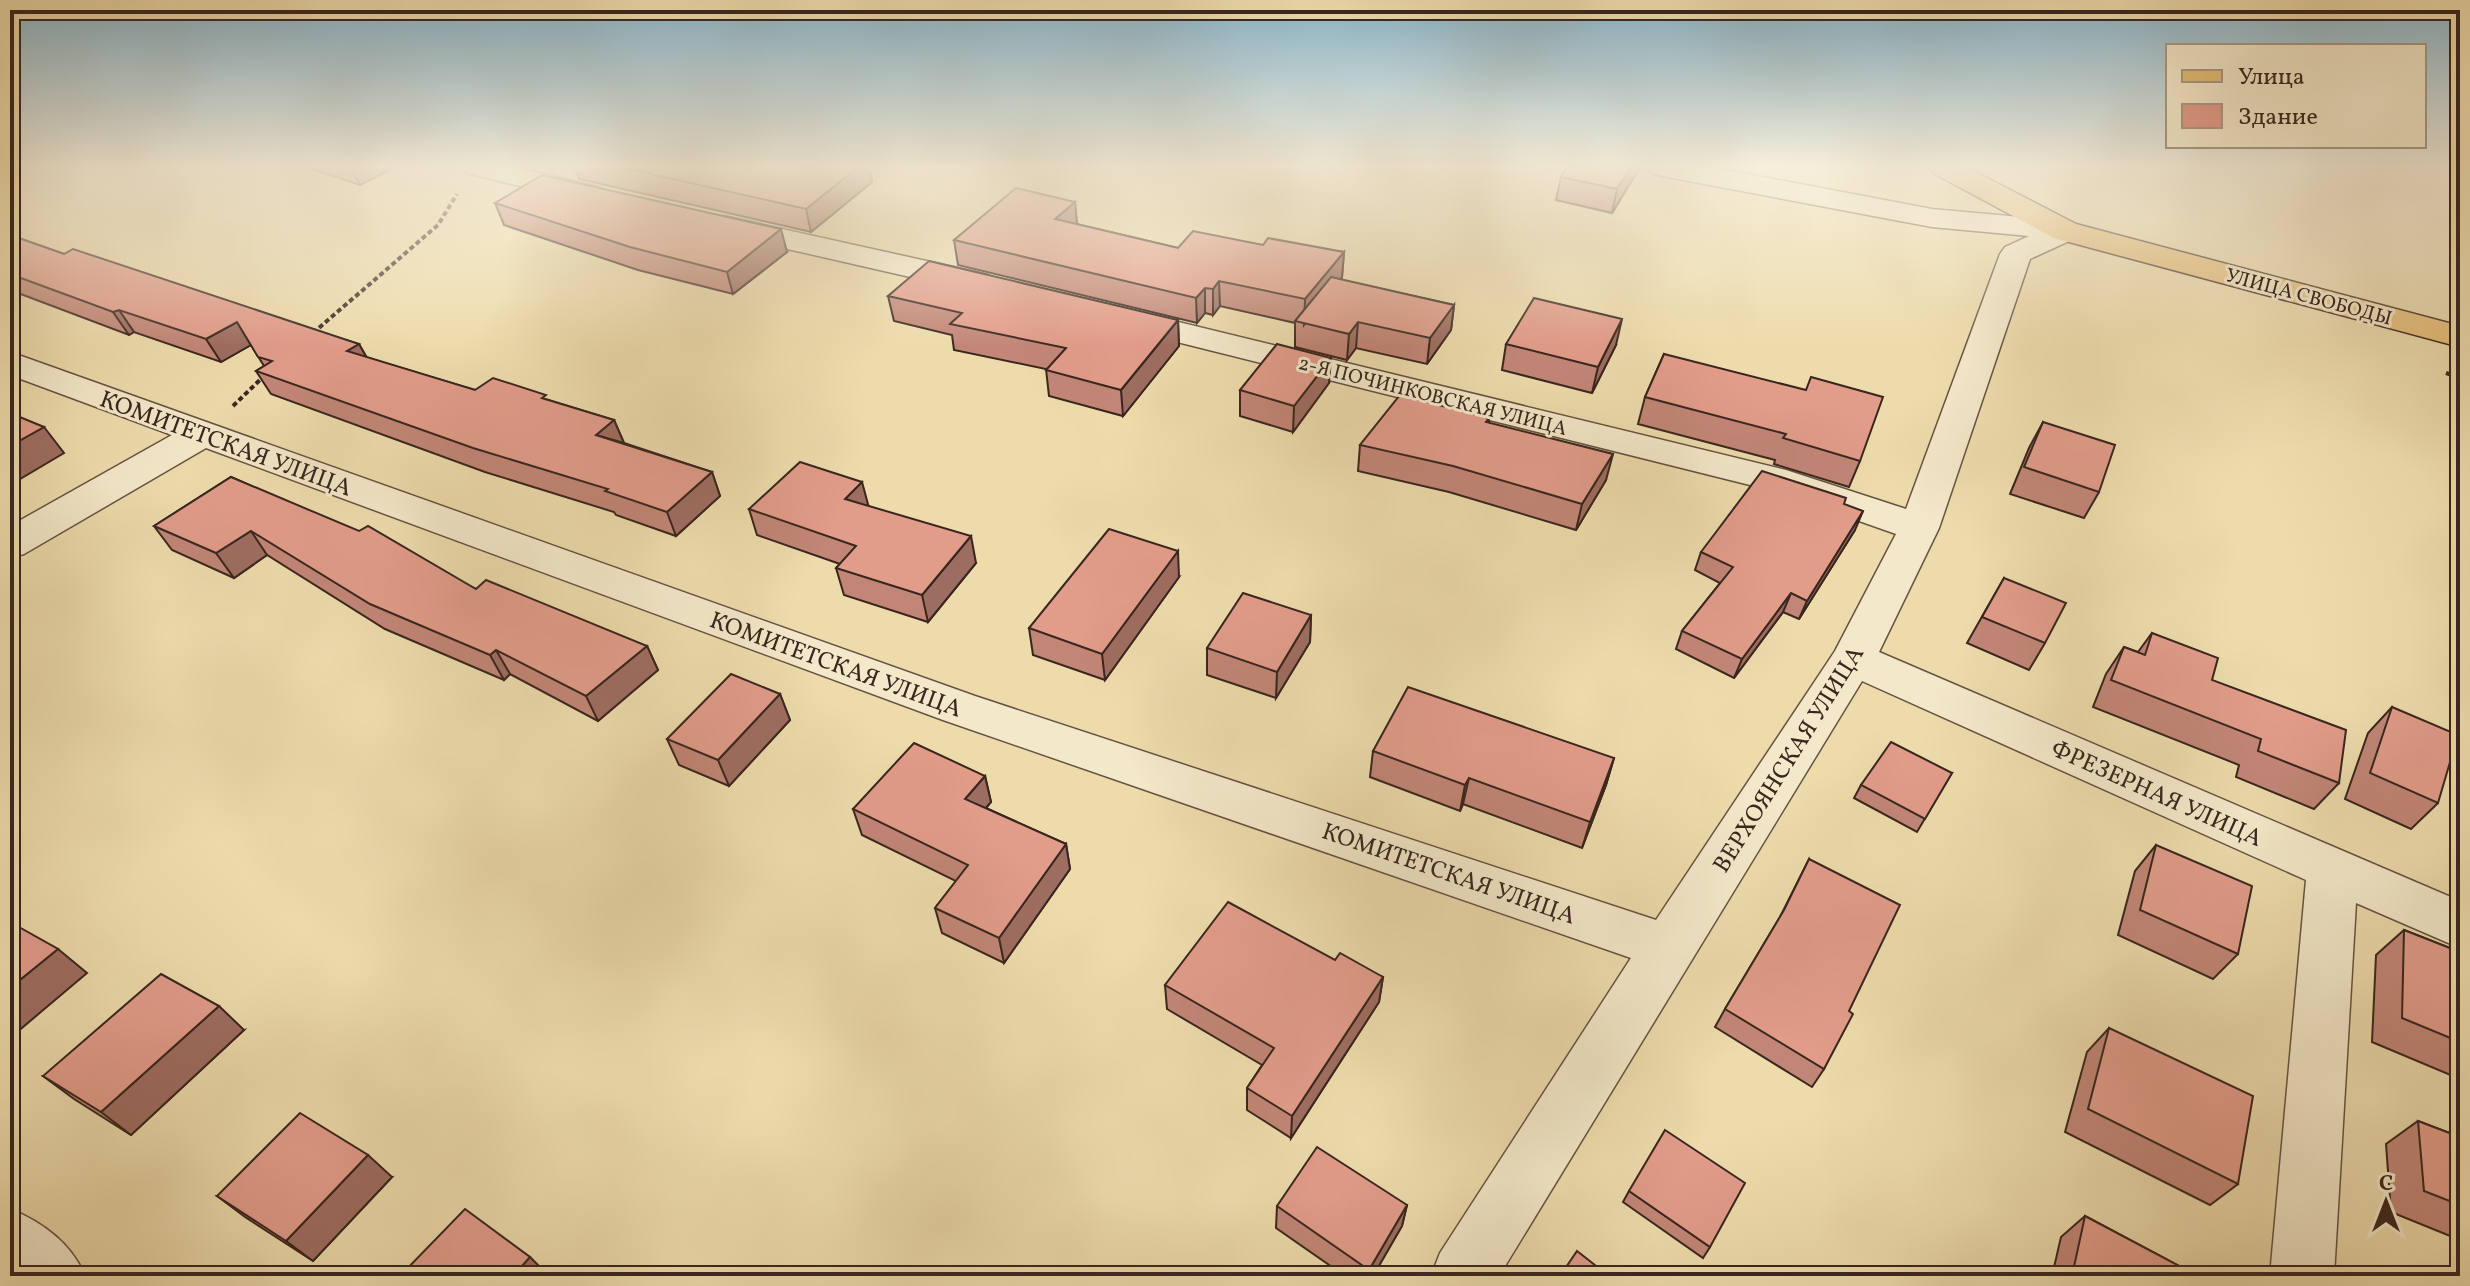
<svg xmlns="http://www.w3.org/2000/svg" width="2470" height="1286" font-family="Vollkorn,serif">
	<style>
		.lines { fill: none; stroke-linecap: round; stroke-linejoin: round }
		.minor-casing { stroke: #665342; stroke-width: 3 }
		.major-casing { stroke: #39261e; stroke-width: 3 }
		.path { stroke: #39261e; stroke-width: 4; stroke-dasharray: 5 3; stroke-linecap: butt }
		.minor { fill: #f3e8c9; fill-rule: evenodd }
		.major { fill: #e6be76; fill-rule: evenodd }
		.wall { fill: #c28677; stroke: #39261e; stroke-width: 2 }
		.shaded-wall { fill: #9e6d61; stroke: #39261e; stroke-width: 2 }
		.building { fill: #e19c8a; stroke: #39261e; stroke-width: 2 }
		.labels { text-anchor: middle; stroke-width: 6; stroke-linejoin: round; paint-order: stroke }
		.far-street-label { font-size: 20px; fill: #39261e; stroke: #f3e8c9 }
		.street-label { font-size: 24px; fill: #39261e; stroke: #f3e8c9 }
	</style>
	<rect width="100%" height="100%" fill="#eddbac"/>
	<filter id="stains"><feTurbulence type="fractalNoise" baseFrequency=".0025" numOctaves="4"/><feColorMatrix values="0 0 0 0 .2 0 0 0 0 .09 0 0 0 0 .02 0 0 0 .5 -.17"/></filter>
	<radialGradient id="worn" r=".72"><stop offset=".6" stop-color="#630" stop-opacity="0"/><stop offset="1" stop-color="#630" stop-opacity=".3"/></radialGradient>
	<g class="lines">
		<g class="minor-casing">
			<g id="minor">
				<polygon points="462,167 514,167 601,188 605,194 601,200 590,203 466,173"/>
				<polygon points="1648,167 1710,167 1932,209 2063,221 2076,224 2081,231 2076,238 2030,259 1939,528 1879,652 2460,901 2460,948 2356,903 2334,1276 2270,1276 2306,880 1862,681 1499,1276 1431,1276 1440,1253 1631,958 943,720 206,448 24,554 10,558 10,526 172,435 10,375 10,352 975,696 1656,920 1835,651 1896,534 1774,491 1109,325 1104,318 1109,311 1121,308 1786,470 1906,509 2000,254 2005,247 2029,236 1932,227 1662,176 1652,173"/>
				<polygon points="724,216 976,272 988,275 992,282 988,289 976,292 713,232 709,225 713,218"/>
				<path d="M10 1209C42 1222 71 1243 85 1276H10Z"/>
			</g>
		</g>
		<g class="major-casing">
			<polygon id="major" points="1929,167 1966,167 2076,224 2460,326 2460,347 2054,238 1933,173"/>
		</g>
		<g class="path">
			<polyline points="313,333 438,225 457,194"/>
			<polyline points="2446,373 2460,378"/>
			<polyline points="233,406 266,374"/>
		</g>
		<use href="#minor" class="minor"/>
		<use href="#major" class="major"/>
	</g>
	<g class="wall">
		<polygon points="306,167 396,167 360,185"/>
		<polygon points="575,167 869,167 872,182 811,232 579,179"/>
		<polygon points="1567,167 1640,167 1612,213 1556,200 1561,177"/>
		<polygon points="1075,202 1077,224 1178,248 1263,245 1344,252 1342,277 1341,280 1454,305 1451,330 1427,364 1356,348 1347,360 1295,347 1295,323 1220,306 1213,315 1205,313 1197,323 958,265 954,240"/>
		<polygon points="495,203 787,252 733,294 638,270 504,225"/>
		<polygon points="10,235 64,254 359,344 367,358 475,390 548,400 614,420 624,443 712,472 720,496 676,536 616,515 614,512 485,472 271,394 256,371 264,366 251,345 221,362 134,332 129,335 10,290"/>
		<polygon points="888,296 1178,320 1179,346 1123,416 1049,396 1046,369 954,350 952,335 894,321"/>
		<polygon points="1506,344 1616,345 1592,393 1502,370"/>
		<polygon points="1664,354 1860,461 1849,487 1774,464 1775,460 1638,424 1645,397"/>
		<polygon points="1329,383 1293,432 1240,416 1240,390"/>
		<polygon points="1489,418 1489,423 1606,480 1576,530 1449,492 1358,471 1360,445"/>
		<polygon points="2043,422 2099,492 2084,518 2010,494 2029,448"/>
		<polygon points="231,477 476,589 647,646 658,670 598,721 510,674 504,680 385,629 267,555 234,578 172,550 154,526"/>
		<polygon points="1844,504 1855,530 1799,619 1783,612 1734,678 1676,649 1682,631 1720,583 1695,570 1701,552"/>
		<polygon points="868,506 976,563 928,622 844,595 836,568 840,564 757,535 749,509"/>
		<polygon points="1179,577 1105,680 1033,655 1029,628"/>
		<polygon points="2004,578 2045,643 2029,670 1967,643"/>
		<polygon points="1311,615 1310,642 1276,698 1207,675 1207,648"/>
		<polygon points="2152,633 2212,680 2339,783 2314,809 2236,777 2239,765 2093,707 2106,674 2124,647 2138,652"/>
		<polygon points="780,694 790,720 729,786 679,765 667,739"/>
		<polygon points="2392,707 2438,803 2411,829 2345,799 2368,733"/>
		<polygon points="1373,751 1614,758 1606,785 1582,848 1463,804 1460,811 1370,777"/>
		<polygon points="1952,773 1917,832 1854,798 1861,785"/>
		<polygon points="985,776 991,802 986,808 1066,844 1070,869 1004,963 942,933 935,908 956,881 862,835 853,809"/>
		<polygon points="2156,845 2238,954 2213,979 2118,935 2135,871"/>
		<polygon points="1809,859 1849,1011 1824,1069 1812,1087 1715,1027 1725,1009 1780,917"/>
		<polygon points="2404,930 2460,952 2460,1079 2372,1042 2376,955"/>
		<polygon points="1335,960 1383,977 1379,1002 1291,1138 1247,1110 1247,1088 1262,1065 1167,1009 1165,985"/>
		<polygon points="2109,1028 2238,1184 2210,1205 2065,1132 2087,1052"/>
		<polygon points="244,1030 131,1135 74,1099 43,1076"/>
		<polygon points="2418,1121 2460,1137 2460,1240 2391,1212 2386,1144"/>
		<polygon points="392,1177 313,1261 245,1217 217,1196"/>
		<polygon points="1629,1191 1710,1247 1703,1258 1623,1202"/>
		<polygon points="1407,1205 1402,1226 1373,1276 1345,1276 1276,1228 1277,1206"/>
		<polygon points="2085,1216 2198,1276 2052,1276 2061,1237"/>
	</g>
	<g class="shaded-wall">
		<polygon points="351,167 396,167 360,185"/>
		<polygon points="858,167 869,167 872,182 811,232 806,209"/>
		<polygon points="1631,167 1640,167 1612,213 1617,189"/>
		<polygon points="1075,202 1077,226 1055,219"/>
		<polygon points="781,229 787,252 733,294 727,272"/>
		<polygon points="1344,252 1342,277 1304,325 1305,299"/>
		<polygon points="1219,281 1220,306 1213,315 1213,289"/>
		<polygon points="1205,288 1205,313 1197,323 1196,298"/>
		<polygon points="1454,305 1451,330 1427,364 1430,338"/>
		<polygon points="119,310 134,332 129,335 113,312"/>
		<polygon points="1622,319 1616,345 1592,393 1598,367"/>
		<polygon points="1178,320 1179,346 1123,416 1121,390"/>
		<polygon points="237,322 251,345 221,362 206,339"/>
		<polygon points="1358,322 1356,348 1347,360 1349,334"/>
		<polygon points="359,344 372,367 347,351"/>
		<polygon points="1331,358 1329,383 1293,432 1294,406"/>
		<polygon points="614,420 624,443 596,435"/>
		<polygon points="44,427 64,453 10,485 10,446"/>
		<polygon points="1613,454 1606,480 1576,530 1582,504"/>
		<polygon points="712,472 720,496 676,536 667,512"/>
		<polygon points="862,482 869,508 845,499"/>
		<polygon points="1863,511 1855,530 1799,619 1807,601"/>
		<polygon points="251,531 267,555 234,578 216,553"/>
		<polygon points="971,536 976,563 928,622 922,595"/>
		<polygon points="1178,551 1179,577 1105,680 1102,654"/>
		<polygon points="1791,593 1783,612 1734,678 1742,659"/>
		<polygon points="1311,615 1310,642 1276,698 1277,672"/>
		<polygon points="647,646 658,670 598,721 586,696"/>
		<polygon points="496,650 510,674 504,680 490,655"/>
		<polygon points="780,694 790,720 729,786 718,760"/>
		<polygon points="1614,758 1606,785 1582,848 1590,822"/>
		<polygon points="985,776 991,802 971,825 965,799"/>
		<polygon points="1469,778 1463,804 1460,811 1465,785"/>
		<polygon points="1066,844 1070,869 1004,963 999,938"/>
		<polygon points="58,949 87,973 10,1038 10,988"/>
		<polygon points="1383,977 1379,1002 1291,1138 1292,1116"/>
		<polygon points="219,1006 244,1030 131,1135 101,1112"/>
		<polygon points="368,1155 392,1177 313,1261 286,1241"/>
		<polygon points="1407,1205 1402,1226 1373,1276 1368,1276 1369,1270"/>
		<polygon points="530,1257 549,1276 513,1276"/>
	</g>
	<g class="building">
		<polygon points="620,167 858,167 806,209"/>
		<polygon points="1567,167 1631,167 1617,189 1561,177"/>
		<polygon points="542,175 781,229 727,272 630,247 495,203"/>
		<polygon points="1016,188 1075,202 1055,219 1178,248 1193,231 1263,245 1268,238 1344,252 1305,299 1219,281 1213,289 1205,288 1196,298 954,240"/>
		<polygon points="10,235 64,254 73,249 359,344 347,351 475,390 493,378 546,395 542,398 614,420 596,435 712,472 667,512 605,491 608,489 473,448 256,371 272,361 258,357 237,322 206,339 119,310 113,312 10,274"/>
		<polygon points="929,261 1178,320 1121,390 1046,370 1066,348 950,324 962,313 888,296"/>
		<polygon points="1331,277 1454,305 1430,338 1358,322 1349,334 1295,321"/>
		<polygon points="1534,298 1622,319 1598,367 1506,344"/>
		<polygon points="1277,344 1331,358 1294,406 1240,390"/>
		<polygon points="1664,354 1806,390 1811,377 1883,397 1860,461 1783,438 1786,434 1645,397"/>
		<polygon points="1400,395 1489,418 1486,422 1613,454 1582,504 1453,466 1360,445"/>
		<polygon points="10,413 44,427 10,446"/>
		<polygon points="2043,422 2115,445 2099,492 2024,467"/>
		<polygon points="800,462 862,482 845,499 971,536 922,595 836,568 856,546 749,509"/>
		<polygon points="1762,471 1846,498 1844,504 1863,511 1807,601 1791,593 1742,659 1682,631 1733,567 1701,552"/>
		<polygon points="231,477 359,531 368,526 476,589 486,580 647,646 586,696 496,650 490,655 370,604 251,531 216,553 154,526"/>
		<polygon points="1109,529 1178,551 1102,654 1029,628"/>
		<polygon points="2004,578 2066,603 2045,643 1982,617"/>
		<polygon points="1243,593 1311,615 1277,672 1207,648"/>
		<polygon points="2152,633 2218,658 2212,680 2346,730 2339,783 2258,751 2261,739 2111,680 2124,647 2145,655"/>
		<polygon points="731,674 780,694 718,760 667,739"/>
		<polygon points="1408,687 1614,758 1590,822 1469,778 1465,785 1373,751"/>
		<polygon points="2392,707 2458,735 2438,803 2370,773"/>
		<polygon points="1891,742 1952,773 1925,819 1861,785"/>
		<polygon points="914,743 985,776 965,799 1066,844 999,938 935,908 968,865 853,809"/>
		<polygon points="2156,845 2252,886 2238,954 2140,910"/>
		<polygon points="1809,859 1900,905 1849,1011 1853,1014 1824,1069 1725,1009 1784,910"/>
		<polygon points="1228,902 1335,960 1340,953 1383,977 1292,1116 1247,1088 1274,1048 1165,985"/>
		<polygon points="10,922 58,949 10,988"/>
		<polygon points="2404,930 2460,952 2460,1042 2402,1018"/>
		<polygon points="161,974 219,1006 101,1112 43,1076"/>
		<polygon points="2109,1028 2253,1096 2238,1184 2088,1109"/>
		<polygon points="300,1113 368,1155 286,1241 217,1196"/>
		<polygon points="2418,1121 2460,1137 2460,1205 2424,1191"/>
		<polygon points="1665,1130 1745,1183 1710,1247 1629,1191"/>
		<polygon points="1317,1147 1407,1205 1369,1270 1277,1206"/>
		<polygon points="465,1209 530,1257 513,1276 400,1276"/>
		<polygon points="2085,1216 2198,1276 2072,1276"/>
		<polygon points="1577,1251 1609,1276 1560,1276"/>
	</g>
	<linearGradient id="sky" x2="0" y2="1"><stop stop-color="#89b7ce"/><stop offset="0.48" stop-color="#f7efda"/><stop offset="1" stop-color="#f7efda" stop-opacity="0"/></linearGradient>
	<rect width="2470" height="347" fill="url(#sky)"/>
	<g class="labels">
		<g class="far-street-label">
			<text transform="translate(2309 296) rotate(15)" y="7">УЛИЦА СВОБОДЫ</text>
			<text transform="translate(1433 395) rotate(14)" y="7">2-Я ПОЧИНКОВСКАЯ УЛИЦА</text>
		</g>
		<g class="street-label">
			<text transform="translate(226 443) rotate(20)" y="8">КОМИТЕТСКАЯ УЛИЦА</text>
			<text transform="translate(836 664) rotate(20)" y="8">КОМИТЕТСКАЯ УЛИЦА</text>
			<text transform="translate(1788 759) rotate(-58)" y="8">ВЕРХОЯНСКАЯ УЛИЦА</text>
			<text transform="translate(2157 793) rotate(24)" y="8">ФРЕЗЕРНАЯ УЛИЦА</text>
			<text transform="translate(1449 873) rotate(19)" y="8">КОМИТЕТСКАЯ УЛИЦА</text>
		</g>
	</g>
	<rect width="2470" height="1286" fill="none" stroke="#eddbac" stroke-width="40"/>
	<rect x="12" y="12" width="2446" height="1262" fill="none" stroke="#39261e" stroke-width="4"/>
	<rect x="20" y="20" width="2430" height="1246" fill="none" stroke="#39261e" stroke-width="2"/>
	<rect x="2166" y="44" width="260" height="104" fill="#f3e8c9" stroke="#a99a85" stroke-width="2"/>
	<rect x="2182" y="70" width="40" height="12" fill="#e6be76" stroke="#a99a85" stroke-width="2"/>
	<text x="2238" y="84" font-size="24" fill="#39261e">Улица</text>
	<rect x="2182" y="104" width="40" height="24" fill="#e19c8a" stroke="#a99a85" stroke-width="2"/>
	<text x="2238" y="124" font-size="24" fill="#39261e">Здание</text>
	<g transform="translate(2386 1202)" stroke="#f3e8c9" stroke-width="6" paint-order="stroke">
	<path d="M0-6L14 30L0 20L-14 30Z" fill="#39261e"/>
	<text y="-12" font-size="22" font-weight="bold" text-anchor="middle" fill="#39261e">С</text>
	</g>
	<rect width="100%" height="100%" filter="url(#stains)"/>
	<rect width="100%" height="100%" fill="url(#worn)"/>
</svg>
